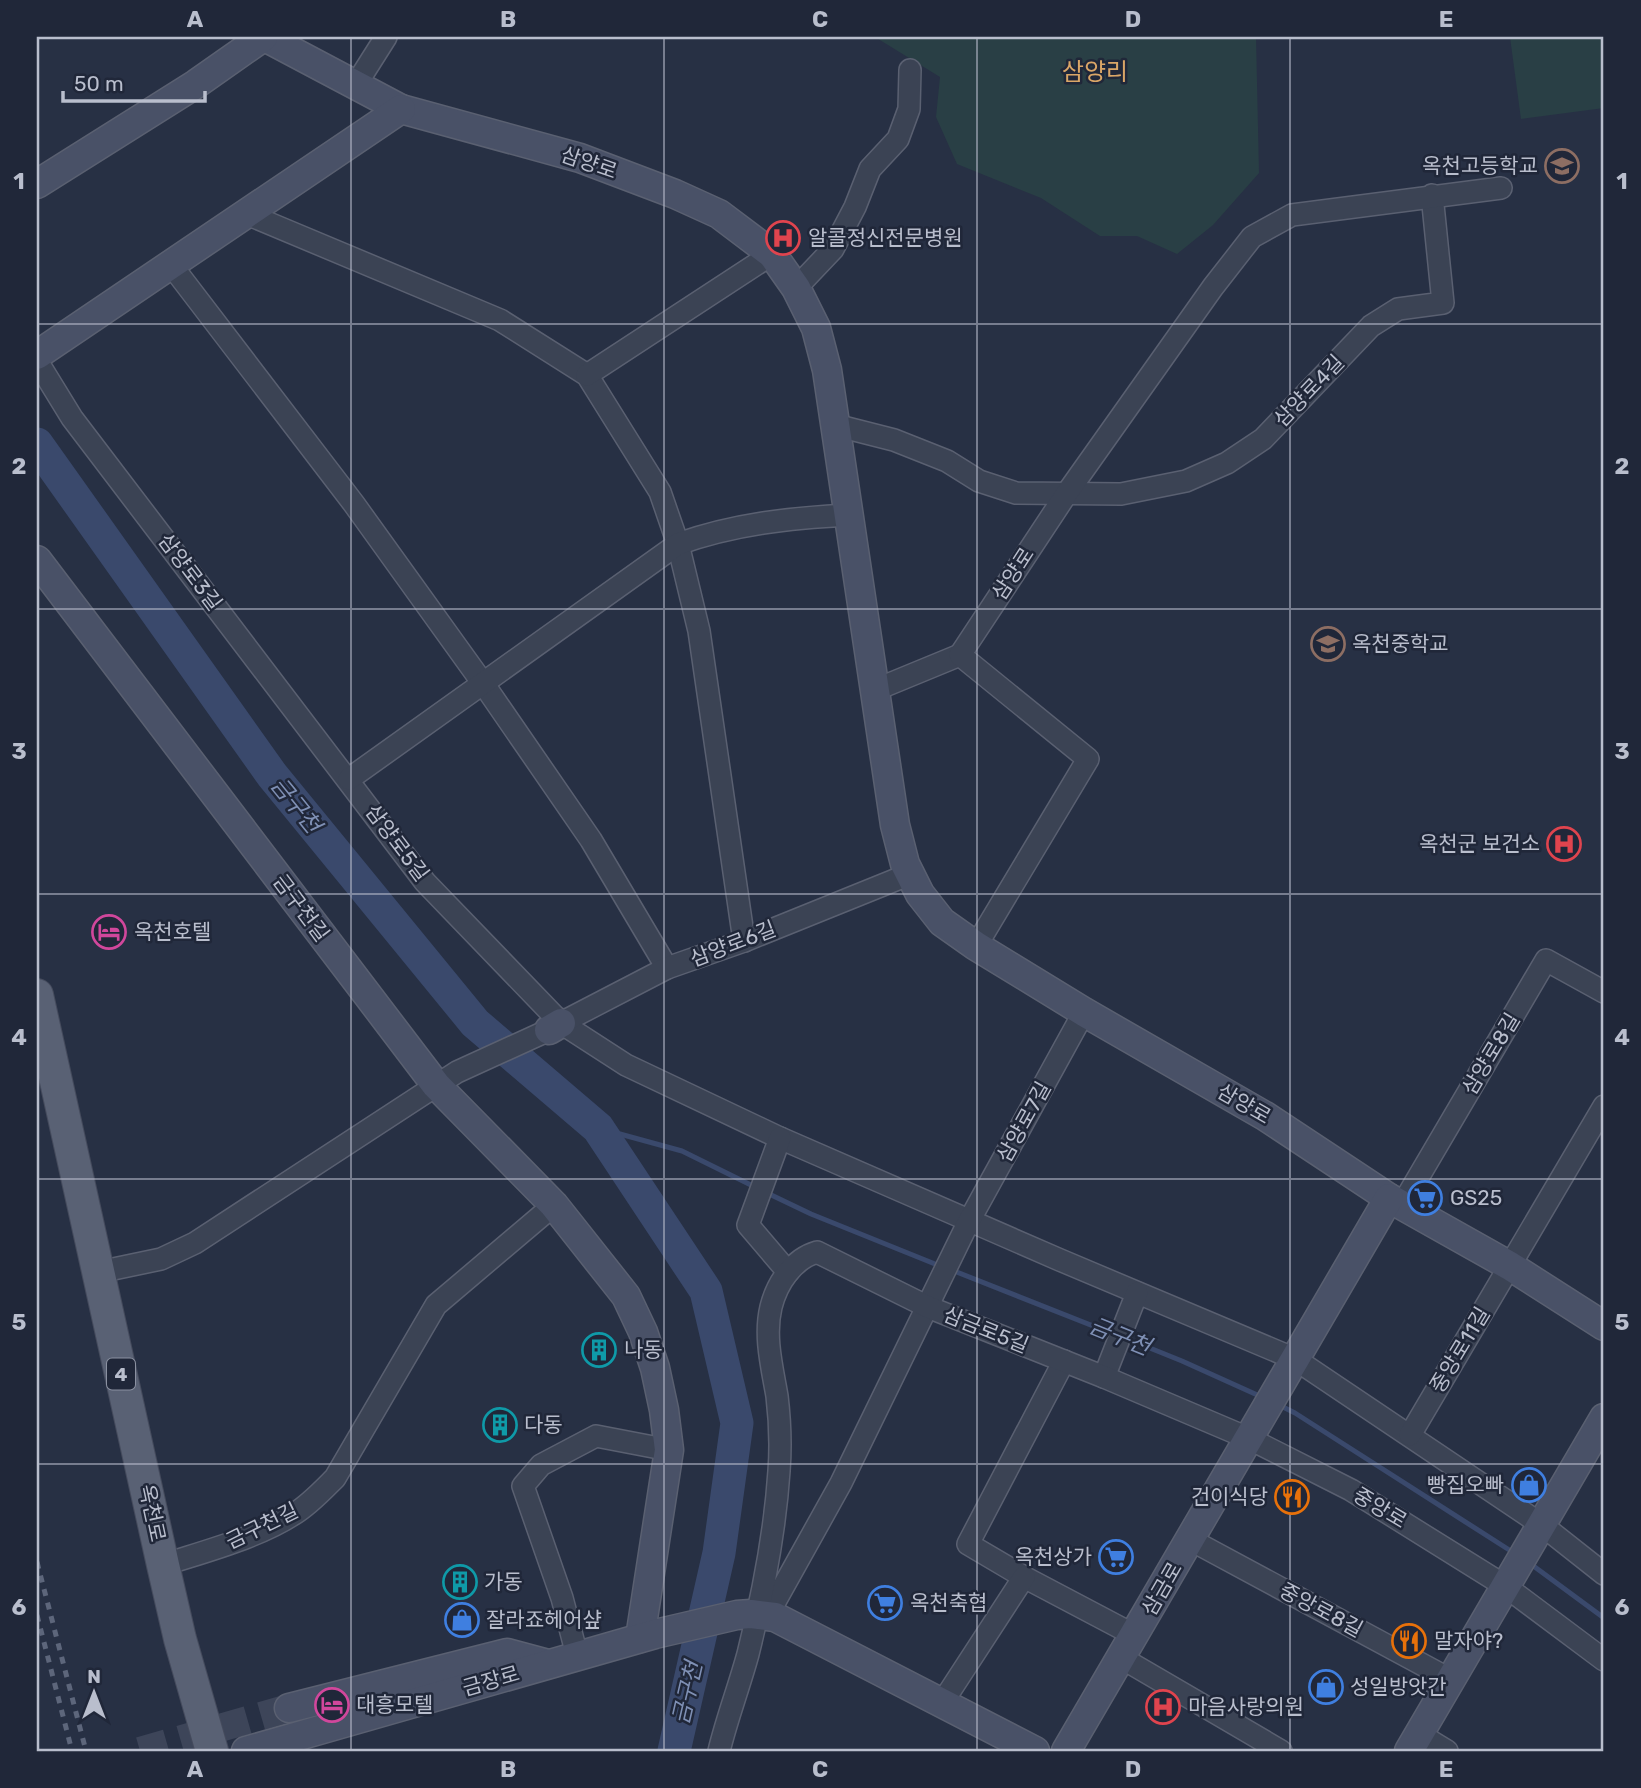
<svg xmlns="http://www.w3.org/2000/svg" width="1641" height="1788" font-family="Rubik,'Noto Sans KR',sans-serif">
	<style>
		.green { fill: #293f45 }
		.lines { fill: none; stroke-linecap: round; stroke-linejoin: round }
		.stream { stroke: #3a496c; stroke-width: 5 }
		.river { stroke: #3a496c; stroke-width: 33 }
		.secondary-tunnel { stroke: #3d4559; stroke-width: 28; stroke-dasharray: 28 14; stroke-linecap: butt }
		.street-casing { stroke: #5a6071; stroke-width: 24 }
		.secondary-casing { stroke: #5a6071; stroke-width: 31 }
		.primary-casing { stroke: #454b5d; stroke-width: 34 }
		.street { stroke: #3b4354; stroke-width: 21 }
		.secondary { stroke: #495167; stroke-width: 28 }
		.primary { stroke: #596174; stroke-width: 32 }
		.rail { stroke: #5d667b; stroke-width: 5; stroke-dasharray: 7 7; stroke-linecap: butt }
		.grid { fill: none; stroke: #b9becd; stroke-width: 2; stroke-opacity: 0.55 }
		.labels { text-anchor: middle; stroke-width: 5; stroke-linejoin: round; paint-order: stroke }
		.shield { fill: #202739; stroke: #8b91a1; stroke-width: 2 }
		.shield-label { font-size: 19px; font-weight: bold; fill: #b9becd }
		.street-label { font-size: 21px; fill: #b9becd; stroke: #202739 }
		.poi-label { font-size: 21px; fill: #b9becd; stroke: #202739; text-anchor: start }
		.water-label { font-size: 23px; font-style: italic; fill: #7f90b5; stroke: #202739 }
		.quarter-label { font-size: 24px; fill: #daa667; stroke: #202739 }
		.neatline { fill: none; stroke: #b9becd; stroke-width: 2.5 }
		.grid-label { font-size: 23px; text-anchor: middle; font-weight: bold; fill: #b9becd }
	</style>
	<rect width="100%" height="100%" fill="#273044"/>
	<g class="green">
		<polygon points="875,37 1256,37 1259,173 1213,225 1177,254 1137,236 1100,236 1041,198 957,164 936,117 940,77"/>
		<polygon points="1510,37 1604,37 1604,108 1521,119"/>
	</g>
	<g class="lines">
		<g class="stream">
			<polyline points="598,1128 682,1151 757,1188"/>
			<polyline points="765,1192 811,1214 940,1266"/>
			<polyline points="949,1269 1116,1335"/>
			<polyline points="1125,1338 1182,1361 1264,1398"/>
			<polyline points="1279,1405 1295,1413 1514,1553"/>
			<polyline points="1528,1562 1604,1618"/>
		</g>
		<polyline class="river" points="37,444 272,775 475,1023 598,1128 706,1291 737,1423 719,1553 674,1751"/>
		<polyline class="secondary-tunnel" points="140,1751 289,1708"/>
		<g class="street-casing">
			<g id="street">
				<polyline points="355,86 386,37"/>
				<polyline points="247,214 500,320 587,375 660,492 678,544 699,631 744,941"/>
				<polyline points="172,266 354,504 487,689 591,840 667,968"/>
				<polyline points="796,288 833,249 855,207 870,169 898,139 909,109 910,70"/>
				<polyline points="37,361 72,418 425,882 561,1023 626,1065 780,1138 1060,1260 1295,1359 1542,1525 1604,1574"/>
				<polyline points="587,375 772,254"/>
				<polyline points="835,425 894,440 947,461 979,481 1016,493 1121,494 1186,481 1227,463 1263,439 1371,326 1398,309 1443,303 1432,195"/>
				<polyline points="875,690 960,655"/>
				<path d="M349 779 678 544C734 524 790 518 849 515"/>
				<polyline points="976,946 1088,759 960,655 1067,493 1213,287 1252,237 1292,215 1501,188"/>
				<polyline points="561,1023 667,968 744,941 910,874"/>
				<polyline points="780,1138 748,1225 788,1272"/>
				<polyline points="1402,1205 1546,960 1604,992"/>
				<polyline points="99,1272 161,1259 195,1243 457,1072 549,1030"/>
				<polyline points="1064,1361 968,1544 1024,1577 1134,1635"/>
				<polyline points="1104,1377 1137,1293"/>
				<polyline points="1410,1435 1604,1106"/>
				<polyline points="1191,1540 1451,1680"/>
				<path d="M163 1565C206 1551 257 1538 294 1514 309 1505 322 1491 335 1478L436 1305 554 1205"/>
				<polyline points="767,1616 841,1483 969,1221 1084,1012"/>
				<polyline points="577,1655 562,1598 523,1486 541,1465 596,1436 669,1450"/>
				<polyline points="1120,1657 1281,1751"/>
				<polyline points="942,1703 1024,1577"/>
				<polyline points="1419,1734 1447,1751"/>
				<path d="M719 1751C727 1718 739 1687 748 1654 763 1594 775 1532 779 1471 781 1445 780 1421 777 1396 772 1367 764 1336 771 1307 777 1283 793 1259 817 1252L928 1307 1104 1377 1250 1439 1351 1490 1505 1586 1604 1660"/>
			</g>
		</g>
		<g class="secondary-casing">
			<g id="secondary">
				<polyline points="265,37 401,109 580,158 675,194 719,214 772,254 796,288 816,328 827,370 895,825 905,864 920,894 942,922 976,946 1084,1012 1265,1116 1389,1198 1510,1266 1604,1326"/>
				<polyline points="37,184 196,84 263,37"/>
				<polyline points="37,355 401,109"/>
				<polyline points="37,560 436,1085 554,1205 626,1296 643,1332 655,1368 664,1410 669,1450 640,1638"/>
				<polyline points="549,1030 561,1023"/>
				<polyline points="289,1708 507,1653 548,1664"/>
				<polyline points="246,1751 655,1634 737,1615 751,1614 775,1617 1035,1751"/>
				<polyline points="1066,1751 1389,1198"/>
				<polyline points="1409,1751 1604,1418"/>
			</g>
		</g>
		<g class="primary-casing">
			<polyline id="primary" points="37,995 163,1565 180,1639 212,1751"/>
		</g>
		<use href="#street" class="street"/>
		<use href="#secondary" class="secondary"/>
		<use href="#primary" class="primary"/>
		<g class="rail">
			<polyline points="37,1562 86,1751"/>
			<polyline points="37,1615 72,1751"/>
		</g>
	</g>
	<path class="grid" d="M351 37V1751M664 37V1751M977 37V1751M1290 37V1751M37 324H1604M37 609H1604M37 894H1604M37 1179H1604M37 1464H1604"/>
	<defs>
		<g id="school-ring" transform="scale(1.75)"><circle r="9.5" fill="#202739" stroke="#8d6e63" stroke-width="1.5"/><path d="M0-5L7-2L0 1L-7-2ZM-4 1L0 2.5L4 1V4Q0 6-4 4Z" fill="#8d6e63"/></g>
		<g id="hospital-ring" transform="scale(1.75)"><circle r="9.5" fill="#202739" stroke="#e0444e" stroke-width="1.5"/><path d="M-5-5h3v3.5h4V-5h3V5h-3V1.5h-4V5h-3Z" fill="#e0444e"/></g>
		<g id="hotel-ring" transform="scale(1.75)"><circle r="9.5" fill="#202739" stroke="#d1479c" stroke-width="1.5"/><path d="M-6-4.5h1.5V1H6V5H4.5V3h-9V5H-6ZM-4 0a1.8 1.8 0 1 1 3.6 0ZM.5 0V-2.5h3Q6-2.5 6 0Z" fill="#d1479c"/></g>
		<g id="supermarket-ring" transform="scale(1.75)"><circle r="9.5" fill="#202739" stroke="#3f7fe0" stroke-width="1.5"/><path d="M-6-5.5h2.5l.6 2H6L4.5 2H-2.5L-4.4-4H-6ZM-1.5 3.2a1.3 1.3 0 1 0 .1 0ZM3 3.2a1.3 1.3 0 1 0 .1 0Z" fill="#3f7fe0"/></g>
		<g id="building-ring" transform="scale(1.75)"><circle r="9.5" fill="#202739" stroke="#0f9aa8" stroke-width="1.5"/><path d="M-4-6H4V6H1V3H-1V6H-4ZM-2.5-4.3h1.7v1.8h-1.7ZM.8-4.3h1.7v1.8H.8ZM-2.5-1h1.7V.8h-1.7ZM.8-1h1.7V.8H.8Z" fill="#0f9aa8"/></g>
		<g id="shop-ring" transform="scale(1.75)"><circle r="9.5" fill="#202739" stroke="#3f7fe0" stroke-width="1.5"/><path d="M-5-2.5h2.3a2.7 3.5 0 0 1 5.4 0H5L5.5 6h-11ZM-1.5-2.5h3a1.5 2.3 0 0 0-3 0Z" fill="#3f7fe0"/></g>
		<g id="restaurant-ring" transform="scale(1.75)"><circle r="9.5" fill="#202739" stroke="#e8710a" stroke-width="1.5"/><path d="M-5-6h1v4h1v-4h1v4h1v-4h1v5L-1.5 .5V6h-2V.5L-5-1ZM5-6V6H3V1.5H1.5Q1.5-4 5-6Z" fill="#e8710a"/></g>
	</defs>
	<g fill-rule="evenodd">
		<use href="#school-ring" x="1562" y="166"/>
		<use href="#hospital-ring" x="783" y="238"/>
		<use href="#school-ring" x="1328" y="644"/>
		<use href="#hospital-ring" x="1564" y="844"/>
		<use href="#hotel-ring" x="109" y="932"/>
		<use href="#supermarket-ring" x="1425" y="1198"/>
		<use href="#building-ring" x="599" y="1350"/>
		<use href="#building-ring" x="500" y="1425"/>
		<use href="#shop-ring" x="1529" y="1485"/>
		<use href="#restaurant-ring" x="1292" y="1497"/>
		<use href="#supermarket-ring" x="1116" y="1557"/>
		<use href="#building-ring" x="460" y="1582"/>
		<use href="#supermarket-ring" x="885" y="1603"/>
		<use href="#shop-ring" x="462" y="1620"/>
		<use href="#restaurant-ring" x="1409" y="1641"/>
		<use href="#shop-ring" x="1326" y="1687"/>
		<use href="#hotel-ring" x="332" y="1705"/>
		<use href="#hospital-ring" x="1163" y="1707"/>
	</g>
	<g class="labels">
		<rect class="shield" x="107" y="1358.5" width="28" height="31" rx="5"/>
		<g class="shield-label">
			<text x="121" y="1381">4</text>
		</g>
		<g class="street-label">
			<text transform="translate(589 163) rotate(19)" y="7">삼양로</text>
			<text transform="translate(1309 391) rotate(-46)" y="7">삼양로4길</text>
			<text transform="translate(190 572) rotate(53)" y="7">삼양로3길</text>
			<text transform="translate(1013 574) rotate(-57)" y="7">삼양로</text>
			<text transform="translate(397 843) rotate(53)" y="7">삼양로5길</text>
			<text transform="translate(301 908) rotate(53)" y="7">금구천길</text>
			<text transform="translate(733 944) rotate(-21)" y="7">삼양로6길</text>
			<text transform="translate(1491 1054) rotate(-59)" y="7">삼양로8길</text>
			<text transform="translate(1244 1104) rotate(30)" y="7">삼양로</text>
			<text transform="translate(1024 1122) rotate(-61)" y="7">삼양로7길</text>
			<text transform="translate(986 1330) rotate(22)" y="7">삼금로5길</text>
			<text transform="translate(1460 1350) rotate(-59)" y="7">중앙로11길</text>
			<text transform="translate(1380 1508) rotate(31)" y="7">중앙로</text>
			<text transform="translate(152 1513) rotate(78)" y="7">옥천로</text>
			<text transform="translate(262 1526) rotate(-26)" y="7">금구천길</text>
			<text transform="translate(1162 1589) rotate(-60)" y="7">삼금로</text>
			<text transform="translate(1321 1610) rotate(28)" y="7">중앙로8길</text>
			<text transform="translate(491 1681) rotate(-16)" y="7">금장로</text>
		</g>
		<g class="poi-label">
			<text x="1538" y="173" text-anchor="end">옥천고등학교</text>
			<text x="808" y="245">알콜정신전문병원</text>
			<text x="1352" y="651">옥천중학교</text>
			<text x="1540" y="851" text-anchor="end">옥천군 보건소</text>
			<text x="134" y="939">옥천호텔</text>
			<text x="1450" y="1205">GS25</text>
			<text x="624" y="1357">나동</text>
			<text x="524" y="1432">다동</text>
			<text x="1504" y="1492" text-anchor="end">빵집오빠</text>
			<text x="1268" y="1504" text-anchor="end">건이식당</text>
			<text x="1092" y="1564" text-anchor="end">옥천상가</text>
			<text x="484" y="1589">가동</text>
			<text x="910" y="1610">옥천축협</text>
			<text x="486" y="1627">잘라죠헤어샾</text>
			<text x="1434" y="1648">말자야?</text>
			<text x="1350" y="1694">성일방앗간</text>
			<text x="356" y="1712">대흥모텔</text>
			<text x="1188" y="1714">마음사랑의원</text>
		</g>
		<g class="water-label">
			<text transform="translate(296 805) rotate(51)" y="8">금구천</text>
			<text transform="translate(1120 1336) rotate(22)" y="8">금구천</text>
			<text transform="translate(687 1693) rotate(-77)" y="8">금구천</text>
		</g>
		<g class="quarter-label">
			<text x="1095" y="80">삼양리</text>
		</g>
	</g>
	<rect width="1641" height="1788" fill="none" stroke="#202739" stroke-width="77"/>
	<g transform="translate(94 1693)" stroke="#202739" stroke-width="5" paint-order="stroke">
	<path d="M0-5L12 26L0 18L-12 26Z" fill="#b9becd"/>
	<text y="-10" font-size="19" font-weight="bold" text-anchor="middle" fill="#b9becd">N</text>
	</g>
	<path d="M63 91v10h142v-10" fill="none" stroke="#b9becd" stroke-width="3.5"/>
	<text x="74" y="91" font-size="21" fill="#b9becd" stroke="#202739" stroke-width="5" paint-order="stroke">50 m</text>
	<rect x="38" y="38" width="1564" height="1712" class="neatline"/>
	<g class="grid-label">
		<text x="195" y="27">A</text>
		<text x="508" y="27">B</text>
		<text x="820" y="27">C</text>
		<text x="1133" y="27">D</text>
		<text x="1446" y="27">E</text>
		<text x="19" y="189">1</text>
		<text x="1622" y="189">1</text>
		<text x="19" y="474">2</text>
		<text x="1622" y="474">2</text>
		<text x="19" y="759">3</text>
		<text x="1622" y="759">3</text>
		<text x="19" y="1045">4</text>
		<text x="1622" y="1045">4</text>
		<text x="19" y="1330">5</text>
		<text x="1622" y="1330">5</text>
		<text x="19" y="1615">6</text>
		<text x="1622" y="1615">6</text>
		<text x="195" y="1777">A</text>
		<text x="508" y="1777">B</text>
		<text x="820" y="1777">C</text>
		<text x="1133" y="1777">D</text>
		<text x="1446" y="1777">E</text>
	</g>
</svg>
